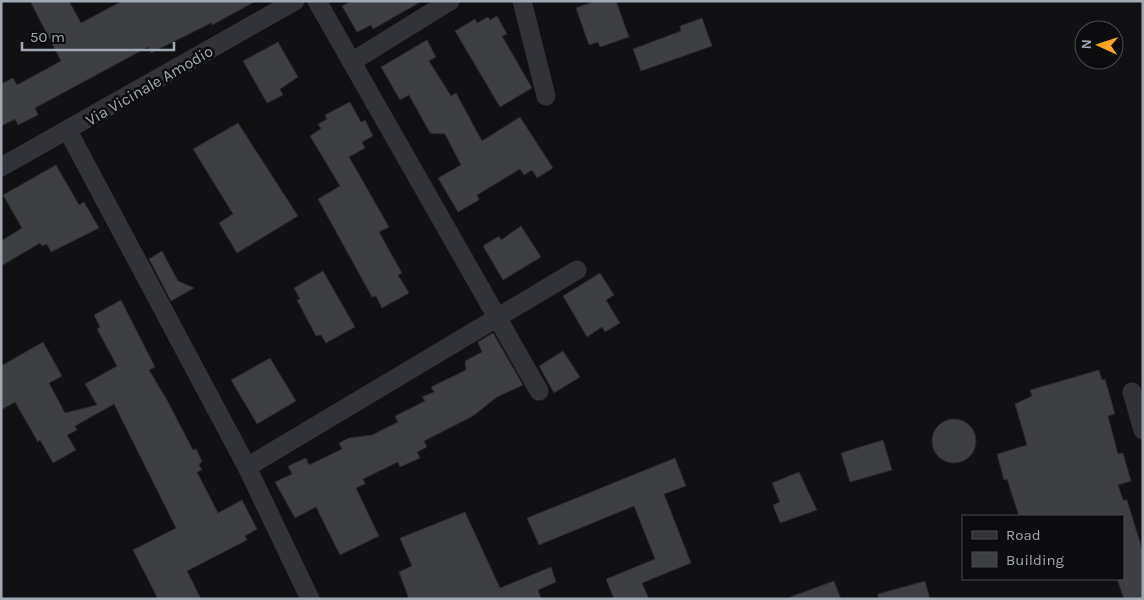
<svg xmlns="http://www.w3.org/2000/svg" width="1144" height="600" font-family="Karla,sans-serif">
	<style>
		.building { fill: #3d3f43; stroke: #2b2b2f }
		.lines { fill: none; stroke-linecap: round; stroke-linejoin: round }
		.street { stroke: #323338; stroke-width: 19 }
		.labels { text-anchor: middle; stroke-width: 5; stroke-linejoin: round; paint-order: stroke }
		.street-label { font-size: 16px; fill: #a2a9b4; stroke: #0c0c0e }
	</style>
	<rect width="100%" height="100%" fill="#111113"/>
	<g class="building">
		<polygon points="30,1 69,1 81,23 122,1 256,1 212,25 211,23 151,53 148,47 35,108 38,115 18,125 15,119 1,126 1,84 13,78 17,85 61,61"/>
		<polygon points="351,1 422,1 373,29 371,25 357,32 342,6"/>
		<polygon points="595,1 616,1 629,37 600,47 598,42 589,45 576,8"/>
		<polygon points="497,16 507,34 502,36 532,88 500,107 455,31 475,19 477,23 488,17 490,20"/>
		<polygon points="702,18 712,46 641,71 633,49 681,31 680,26"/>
		<polygon points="427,40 436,57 429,61 451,96 456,93 482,141 520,117 553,168 537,178 532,170 524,175 520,169 477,195 479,200 458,212 438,178 461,165 445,134 430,133 409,95 400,100 381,67"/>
		<polygon points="278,42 298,77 280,89 283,95 267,103 243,61"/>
		<polygon points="350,102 361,122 365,120 373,136 362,142 365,148 349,157 389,227 379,232 402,273 398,275 409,293 382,308 376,296 372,297 318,199 340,186 310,136 321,129 318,124 327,119 325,115"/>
		<polygon points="238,123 298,216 237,253 219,223 233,214 193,149"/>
		<polygon points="56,165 79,205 84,202 99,228 51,252 47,244 42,246 40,243 1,266 1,241 22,228 3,195"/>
		<polygon points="521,226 541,257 503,280 483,246 499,236 501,240"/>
		<polygon points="162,251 178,281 194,288 171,301 149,259"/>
		<polygon points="323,271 355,327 326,343 321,335 316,336 297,300 300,299 294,288"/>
		<polygon points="600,273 614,295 606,300 620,323 605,332 602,327 587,337 563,296"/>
		<polygon points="121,300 155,367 149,370 167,400 193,450 196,449 202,461 199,465 202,470 197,472 218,513 242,500 257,529 245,536 247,540 187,571 201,599 158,599 133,550 176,528 114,404 75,426 77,430 67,435 76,450 53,463 40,440 38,442 15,402 1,410 1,366 43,342 62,376 49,383 65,413 97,405 85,384 117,366 97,329 100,327 94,315"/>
		<polygon points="493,333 523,385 497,397 473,416 424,441 427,447 417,452 420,458 400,467 398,462 363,479 365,484 356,488 379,536 340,555 316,507 295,518 275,482 292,474 288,466 306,458 309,465 342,449 339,443 349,438 372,435 398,422 395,416 425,401 422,397 434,392 431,387 466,370 465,361 482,352 478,342"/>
		<polygon points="563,351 580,377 554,393 539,366"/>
		<polygon points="270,358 296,401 257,424 231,380"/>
		<polygon points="1099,370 1102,380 1105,379 1115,414 1108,416 1118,454 1123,453 1131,481 1118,485 1123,500 1127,500 1143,552 1143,599 1124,599 1117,579 1123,579 1123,516 1019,516 1007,479 1004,480 997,454 1027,445 1015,404 1032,396 1030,390"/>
		<circle cx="954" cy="441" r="22"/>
		<polygon points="883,440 892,470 850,482 841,453"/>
		<polygon points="675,458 686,486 664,494 691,563 642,583 649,599 614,599 606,579 655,559 634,506 539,545 527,518"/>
		<polygon points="799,472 817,510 780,523 773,505 780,502 772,483"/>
		<polygon points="465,512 500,588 551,567 556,582 538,590 541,599 409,599 399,572 412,566 400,538"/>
		<polygon points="834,581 841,599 790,599 790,597"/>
		<polygon points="925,581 930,599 878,599 878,594"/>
	</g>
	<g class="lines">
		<g class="street">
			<polyline points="317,1 539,391"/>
			<polyline points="522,1 546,96"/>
			<polyline points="353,61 450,1"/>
			<polyline points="68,131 247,467 310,599"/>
			<polyline points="1,167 295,1"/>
			<polyline points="1132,392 1143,430"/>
			<polyline points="247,467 577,270"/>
		</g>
	</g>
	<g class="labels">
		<g class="street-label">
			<text transform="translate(149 85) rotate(-30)" y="6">Via Vicinale Amodio</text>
		</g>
	</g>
	<rect width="1144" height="600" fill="none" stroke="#a2a9b4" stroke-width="5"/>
	<rect x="962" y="515" width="162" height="65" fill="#0c0c0e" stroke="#484b50"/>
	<rect x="972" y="531" width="25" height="8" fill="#323338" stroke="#484b50"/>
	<text x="1006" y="540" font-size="15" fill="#a2a9b4">Road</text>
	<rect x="972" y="552" width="25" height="15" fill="#3d3f43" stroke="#484b50"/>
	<text x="1006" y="565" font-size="15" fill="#a2a9b4">Building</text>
	<g transform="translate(1099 45) rotate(273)"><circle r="24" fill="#0c0c0e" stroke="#484b50"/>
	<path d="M0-4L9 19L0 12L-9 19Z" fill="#f9a523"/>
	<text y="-8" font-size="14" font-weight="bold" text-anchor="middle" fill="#a2a9b4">N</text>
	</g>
	<path d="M22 42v8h152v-8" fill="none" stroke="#a2a9b4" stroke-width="2.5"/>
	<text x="30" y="42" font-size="15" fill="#a2a9b4" stroke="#0c0c0e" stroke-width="4" paint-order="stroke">50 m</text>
</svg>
